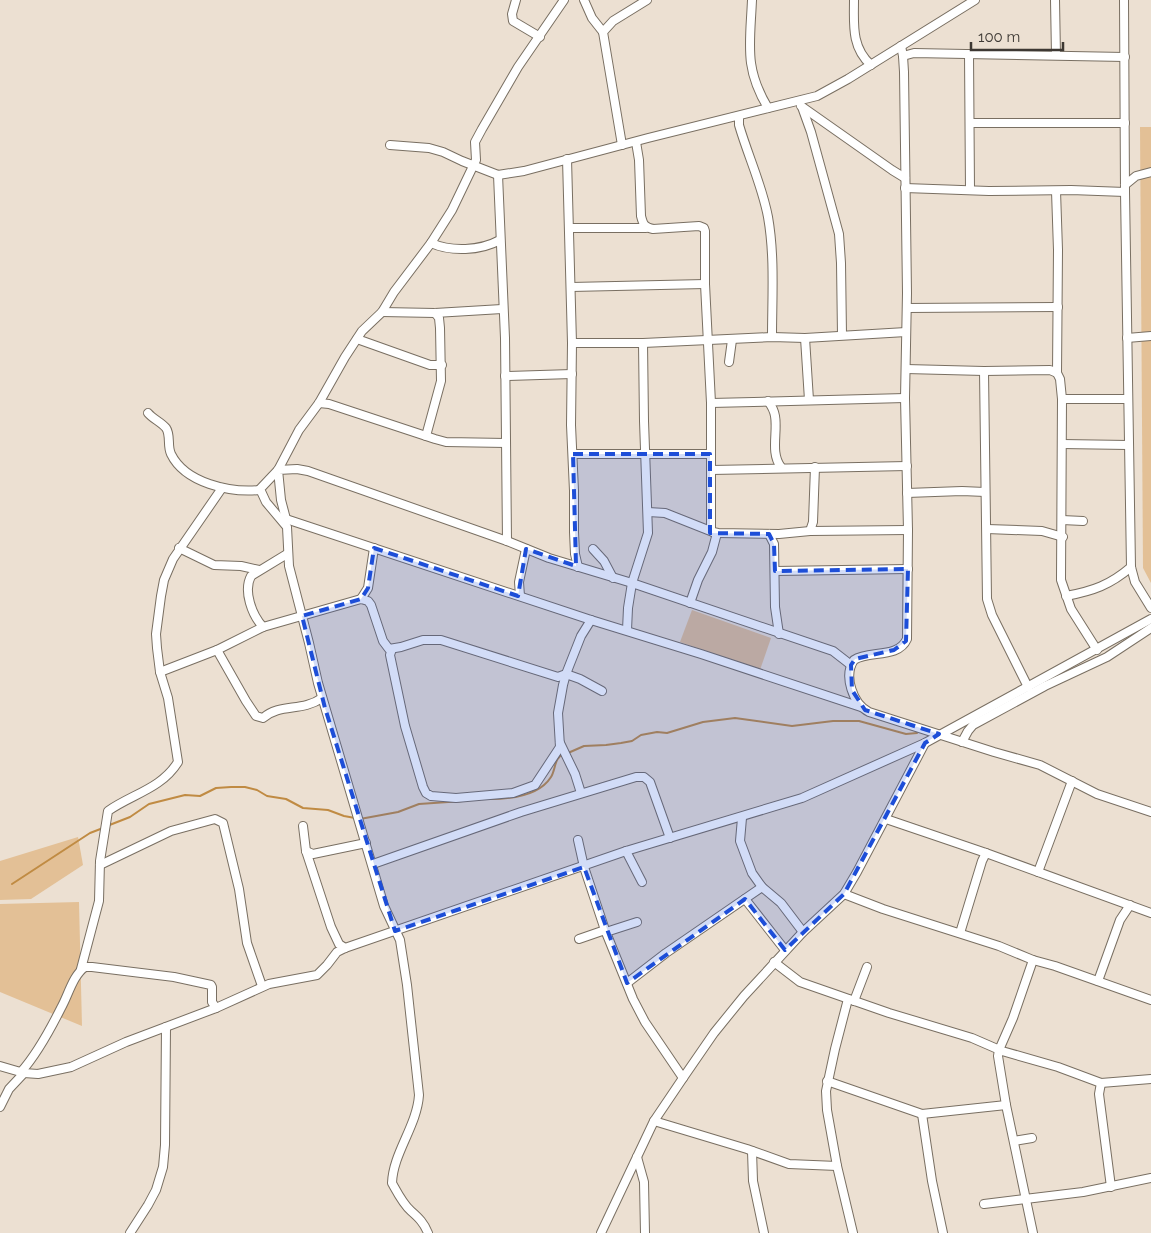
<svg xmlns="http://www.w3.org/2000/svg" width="1151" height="1233" font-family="Raleway,sans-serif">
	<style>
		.green { fill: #e3c096 }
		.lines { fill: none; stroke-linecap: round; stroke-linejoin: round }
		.stream { stroke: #c08b43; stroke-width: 2 }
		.minor-casing { stroke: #796f62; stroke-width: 10 }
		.minor { stroke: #fff; stroke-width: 8 }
		.marked { fill: #1d4ed8; fill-opacity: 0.2; stroke: #1d4ed8; stroke-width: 4; stroke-dasharray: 10 6; stroke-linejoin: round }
	</style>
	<rect width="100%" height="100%" fill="#ece0d2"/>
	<g class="green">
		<polygon points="1140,127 1151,127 1151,583 1143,568"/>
		<polygon points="692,610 771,638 760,670 680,642"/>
		<polygon points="78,837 83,865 31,899 0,900 0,861"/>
		<polygon points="79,902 82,1026 0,992 0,904"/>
	</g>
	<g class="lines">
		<g class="stream">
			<polyline points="568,753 584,746 606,745 621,743 632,741 641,735 657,732 667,733 703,722 735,718 792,726 833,721 859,721 906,734 917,733"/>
			<path d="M490 799C510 799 539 796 551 777 556 769 554 757 564 754"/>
			<polyline points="360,819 398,812 419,804 463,801"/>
			<polyline points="107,826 130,817 149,804 185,795 200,796 216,788 231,787 245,787 257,790 267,796 286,799 303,808 328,810 344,816 355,818"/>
			<polyline points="12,884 90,833 103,828"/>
		</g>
		<g class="minor-casing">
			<g id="minor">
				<polyline points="516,0 512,14 513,21 540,37"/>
				<polyline points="584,0 592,18 603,32"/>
				<path d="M752 0C750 45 744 68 768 108"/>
				<path d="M854 0C854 24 851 47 871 65"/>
				<polyline points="1055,0 1056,55"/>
				<polyline points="1124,0 1125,192 1131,567 1135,582 1151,608"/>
				<path d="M901 46 903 56 904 72 907 293 905 398 908 530 907 639C898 659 869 650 854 660 843 676 853 704 869 712L994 752 1040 765 1097 794 1151 812"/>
				<polyline points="969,54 970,190"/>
				<polyline points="903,56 914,53 1125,57"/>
				<polyline points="801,106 892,170 905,178"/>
				<polyline points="802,107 811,132 839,234 841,263 842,335"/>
				<path d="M739 116V125C748 156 762 185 768 217 775 257 772 298 772 337"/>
				<polyline points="970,123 1125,123"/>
				<path d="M636 142 639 160 641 216C643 224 644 227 653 229L699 226 704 228 705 231V284L711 403V530L713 532 718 533 779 534 810 531 908 530"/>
				<polyline points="390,145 429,148 443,152 462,161 498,175 524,171 648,138 817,96 848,79 975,0"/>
				<polyline points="622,145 603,32 613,21 647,0"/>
				<polyline points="567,159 572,343 571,425 574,491 574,532 575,554 578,567"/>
				<polyline points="498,175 505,338 507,541"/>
				<polyline points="1125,185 1136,176 1151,172"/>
				<polyline points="905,188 989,191 1071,190 1125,192"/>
				<polyline points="1056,191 1058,250 1057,373"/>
				<polyline points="569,228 646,228"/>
				<path d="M431 243C451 252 480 251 500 240"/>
				<polyline points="571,287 705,284"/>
				<polyline points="907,308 1058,307"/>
				<polyline points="382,312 435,313 502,309"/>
				<polyline points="805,338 809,400"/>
				<polyline points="1127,338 1151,336"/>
				<polyline points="357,339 430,365 442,365"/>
				<polyline points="572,343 643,343 772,337 805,338 906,332"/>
				<polyline points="729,362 732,340"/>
				<polyline points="906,369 984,371 1050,370 1057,373 1060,379 1062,399 1061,580 1071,609 1097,650"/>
				<polyline points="984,371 987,599 992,615 1028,687"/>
				<polyline points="505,376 572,374"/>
				<polyline points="1062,399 1127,399"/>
				<path d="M768 401C771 405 774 410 775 416 778 432 770 453 781 467"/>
				<polyline points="319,403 329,404 435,439 446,442 506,443"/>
				<polyline points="711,403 905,398"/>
				<path d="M148 413C153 419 161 422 166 428 171 435 167 446 171 454 185 483 230 493 260 490"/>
				<polyline points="426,436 441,381 440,328 439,318 435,313"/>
				<polyline points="1062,444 1128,445"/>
				<polyline points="573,454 710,454"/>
				<polyline points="711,470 907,466"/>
				<polyline points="907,493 962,491 985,492"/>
				<polyline points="648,512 665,513 713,532"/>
				<polyline points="283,518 591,620 701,654 861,707"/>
				<polyline points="286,519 281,500 278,470 297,469 308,471 507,541 549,558 632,583 833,651 851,665"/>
				<polyline points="1062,520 1083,521"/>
				<polyline points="987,529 1042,531 1063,537"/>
				<polyline points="810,531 813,522 815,467"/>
				<polyline points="769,534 774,544 775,607 779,634"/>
				<polyline points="179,548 214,565 241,566 259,570"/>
				<polyline points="593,549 604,561 613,578"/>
				<polyline points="775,571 908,569"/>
				<polyline points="520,596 519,582 526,549"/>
				<path d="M1066 596C1093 591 1110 585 1131 567"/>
				<polyline points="361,599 368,588 374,548"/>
				<polyline points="690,603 698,580 712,552 717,533"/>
				<path d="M263 627C252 615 243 591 251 576L287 554"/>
				<polyline points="627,630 628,608 632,583 648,533 644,421 643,343"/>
				<polyline points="392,649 390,655 405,726 423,787 426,793 431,796 456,798 513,793 535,785 560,747 558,713 563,685 566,674 580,679 602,691"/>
				<path d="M217 650 246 701 256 716 263 718C280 703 302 712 322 698"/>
				<polyline points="160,672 217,650 263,627 361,599 368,601 371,605 383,641 389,649 401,647 423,640 441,640 558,677 566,674 581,636 591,620"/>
				<polyline points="962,742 968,731 973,725 1045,686 1107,657 1151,628"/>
				<polyline points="560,743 575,774 581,793"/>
				<polyline points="742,818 740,841 752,873 762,887 781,903 803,932"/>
				<polyline points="886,819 986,853 1151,913"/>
				<polyline points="303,826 306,851 331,927 339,944 345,948"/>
				<polyline points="578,840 584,867 605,930 633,999 645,1022 683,1078"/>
				<polyline points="306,851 313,854 366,843"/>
				<polyline points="626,851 642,882"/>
				<polyline points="373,864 521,812 636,777 644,777 650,782 670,838"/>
				<polyline points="100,865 171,831 215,819 223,823 239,889 247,943 262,986"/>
				<polyline points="1038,872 1072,781"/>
				<polyline points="844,894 883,909 999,946 1033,960 1055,966 1151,1000"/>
				<polyline points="745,899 785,950"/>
				<polyline points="606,932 637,922"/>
				<polyline points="960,933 982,861 986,853"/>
				<polyline points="579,939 605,930"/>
				<polyline points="1033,960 1013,1018 999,1050 998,1056 1006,1105 1033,1233"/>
				<polyline points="774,962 800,982 889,1013 972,1038 1002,1051 1058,1067 1101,1083 1151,1079"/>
				<path d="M81 969 99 901 100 861 108 811C132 794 161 789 178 762L168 698 160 672 157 648 156 634 161 596 164 580 173 559 222 488"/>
				<polyline points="1098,981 1120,920 1130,905"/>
				<polyline points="627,983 666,953 762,887"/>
				<polyline points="848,999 835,1049 826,1091 827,1110 837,1166 853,1233"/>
				<polyline points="854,1001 867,967"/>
				<polyline points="0,1066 24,1073 38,1074 71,1067 126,1042 216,1008 269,984 317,975 327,965 337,952 345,948 626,851 802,798 925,743 1151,619"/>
				<path d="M21 1072C37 1054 50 1030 61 1008 68 996 73 975 85 967H92L174 977 211 985 212 987V1002L216 1008"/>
				<polyline points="827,1081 922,1114 1006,1105"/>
				<polyline points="1101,1083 1099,1094 1111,1187"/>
				<polyline points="0,1107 9,1089 24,1073"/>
				<polyline points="922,1114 932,1181 943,1233"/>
				<polyline points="654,1121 747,1149 789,1164 837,1166"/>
				<polyline points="1014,1141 1032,1138"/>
				<polyline points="752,1151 753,1181 764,1233"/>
				<polyline points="637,1157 644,1182 645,1233"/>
				<polyline points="984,1204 1083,1192 1151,1178"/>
				<polyline points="130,1233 148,1205 156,1190 163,1167 165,1145 166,1027"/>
				<path d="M428 1233C424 1223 419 1218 411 1211 403 1204 397 1192 392 1183 393 1153 417 1126 419 1095L407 985 400 940 384 906 318 683 309 643 289 566 287 527 266 502 260 489 278 470 299 430 319 403 345 357 362 331 382 312 394 292 431 243 452 210 476 160 475 142 482 129 518 67 564 0"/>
				<polyline points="601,1233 654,1121 683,1078 714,1033 744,996 803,932 844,894 857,872 925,743"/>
			</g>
		</g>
		<use href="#minor" class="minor"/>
	</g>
	<path class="marked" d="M573 454H710V533L769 534 774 544 775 571 908 569 906 641 894 650 855 659 851 665 852 690 865 710 939 734 925 743 844 894 785 950 745 899 627 983 584 867 395 931 325 708 302 616 361 599 368 588 374 548 518 596 526 549 576 566Z"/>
	<path d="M971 42v8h92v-8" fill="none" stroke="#3d3833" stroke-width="2.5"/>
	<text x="978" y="42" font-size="15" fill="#3d3833" stroke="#ece0d2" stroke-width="4" paint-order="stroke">100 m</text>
</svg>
